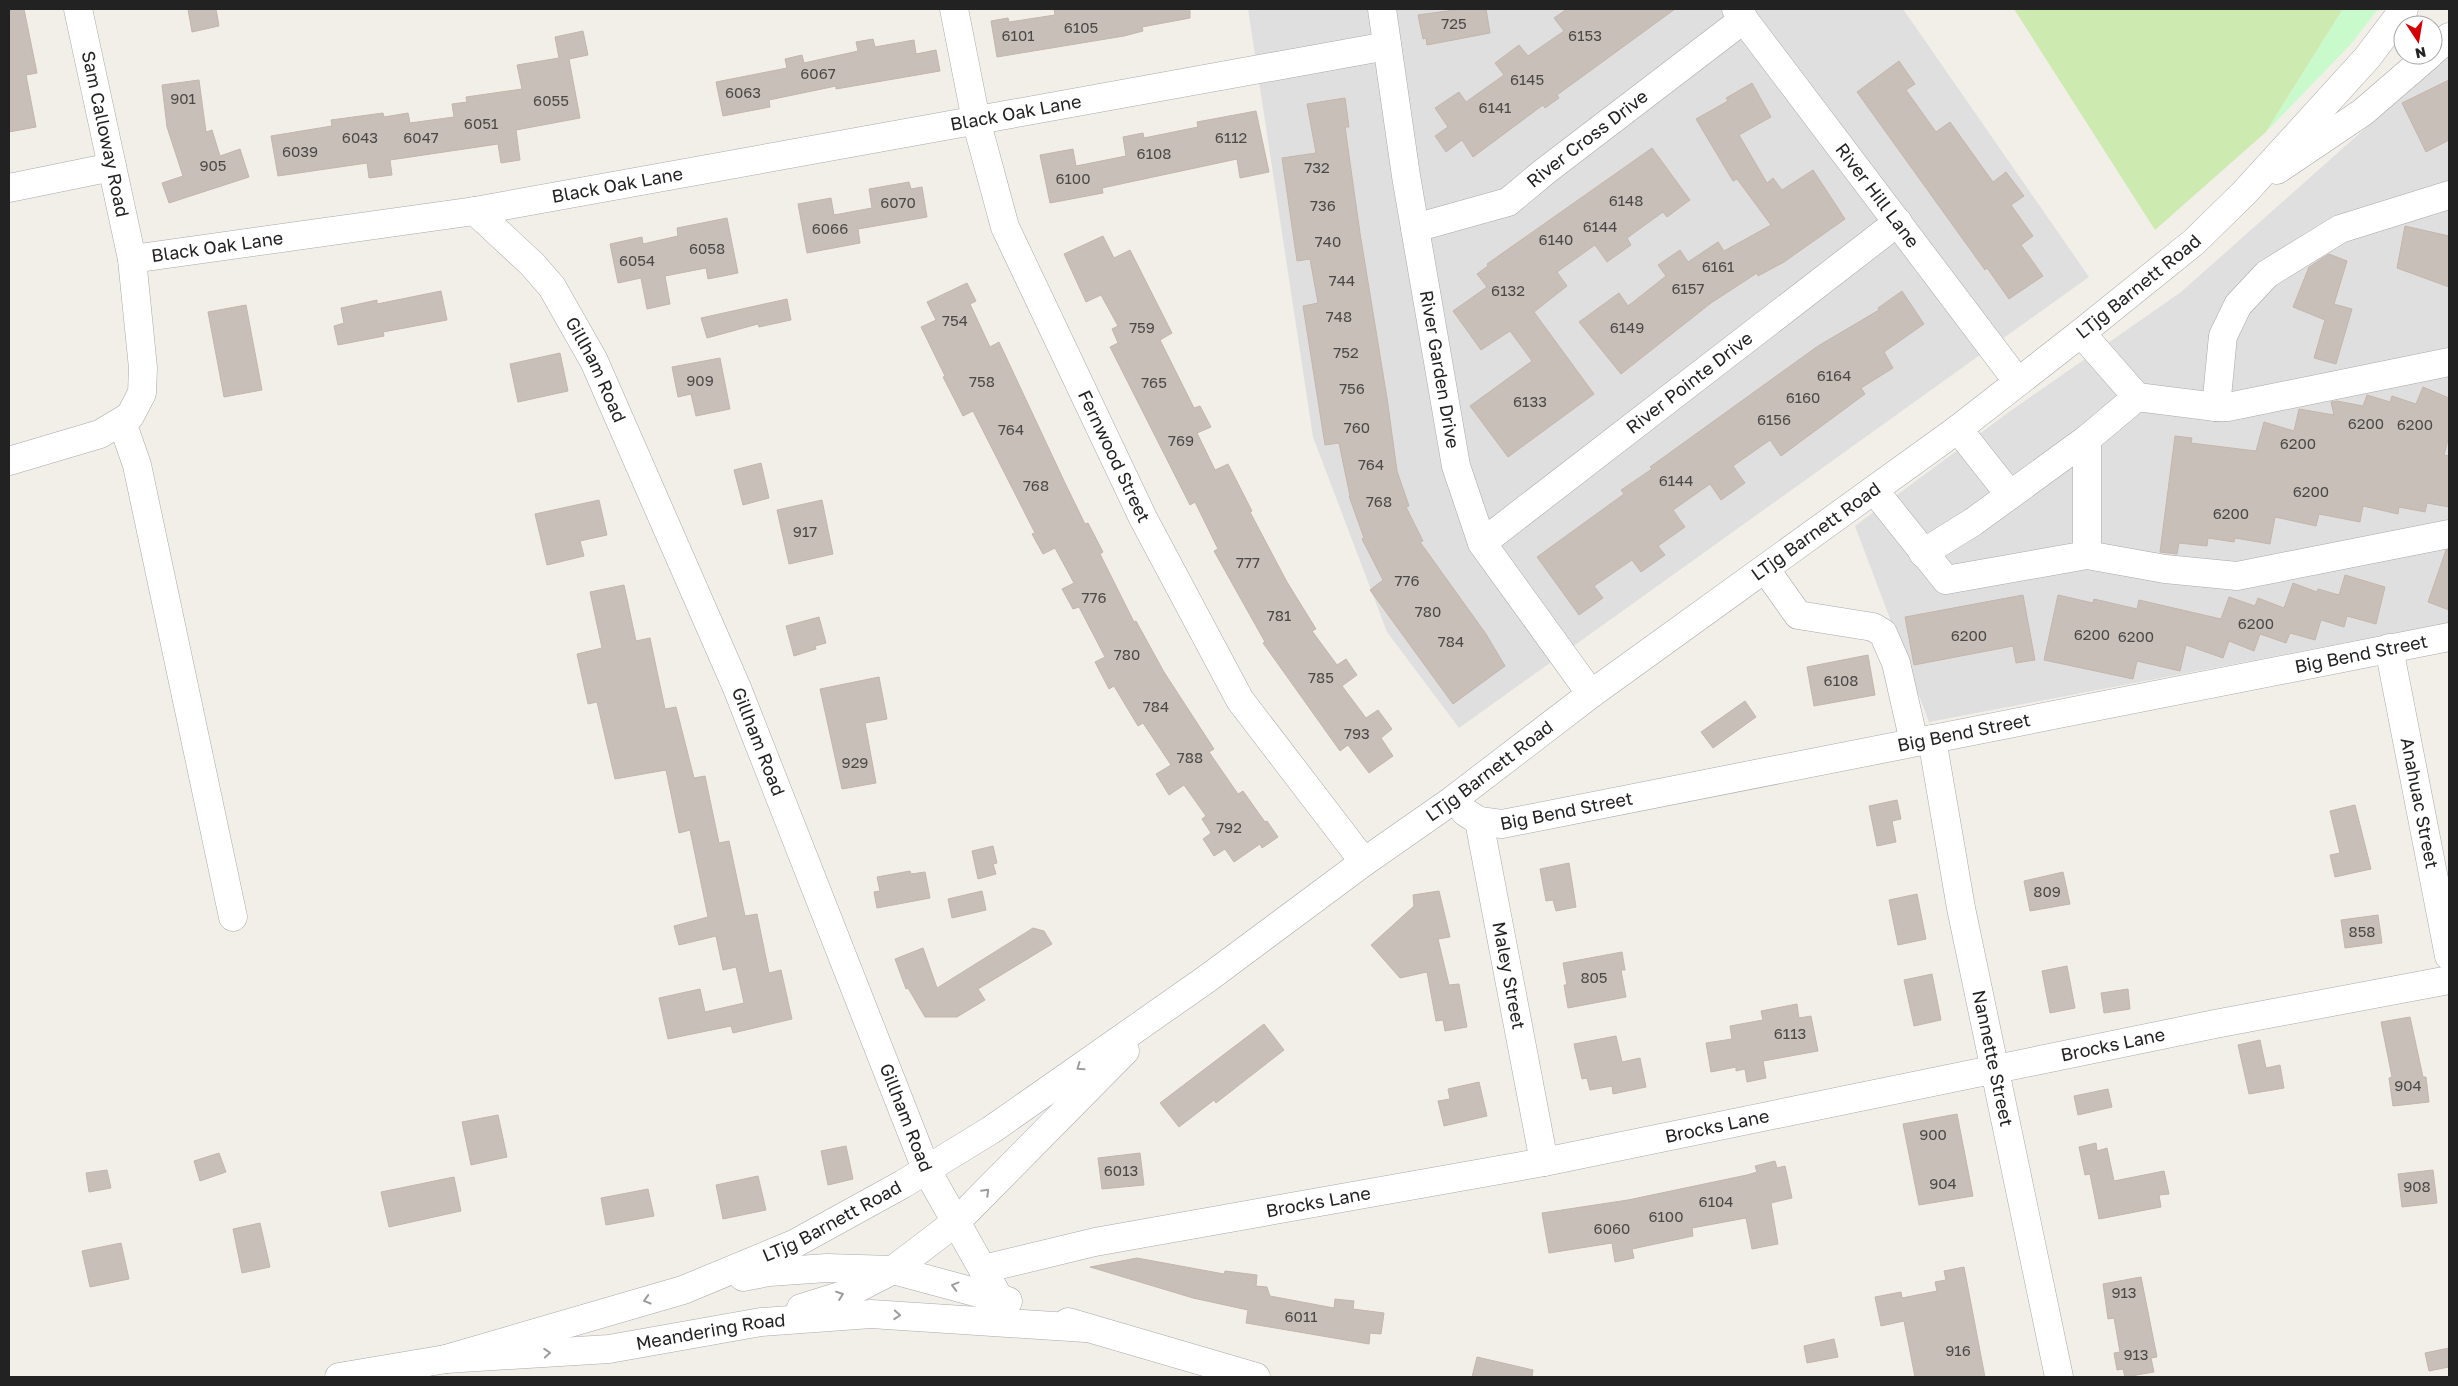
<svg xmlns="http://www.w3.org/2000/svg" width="2458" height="1386" font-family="'Golos Text',sans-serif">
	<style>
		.residential { fill: #e0dfdf }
		.grass { fill: #cdebb0 }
		.park { fill: #c8facc }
		.building { fill: #c7bfb8; stroke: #c4b6ab }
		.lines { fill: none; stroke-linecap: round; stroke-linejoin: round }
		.minor-casing { stroke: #a9a9a9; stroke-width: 29 }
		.minor { stroke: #fff; stroke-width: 28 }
		.oneway { stroke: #9c9c9c }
		.labels { text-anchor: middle; stroke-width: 4; stroke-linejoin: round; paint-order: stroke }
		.number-label { font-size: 15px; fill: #4b4948 }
		.street-label { font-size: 18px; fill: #222; stroke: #fff }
	</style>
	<rect width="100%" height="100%" fill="#f2efe9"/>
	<g class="residential">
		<polygon points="1248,9 1903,9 2089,277 1459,728 1387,632 1313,437"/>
		<polygon points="2449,54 2449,623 1929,722 1855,526 2009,412 2181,292"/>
	</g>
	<polygon class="grass" points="2014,9 2343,9 2266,132 2155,230"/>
	<polygon class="park" points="2343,9 2378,9 2351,44 2266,132"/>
	<g class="building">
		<polygon points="9,9 24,9 37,73 26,75 36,127 9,132"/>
		<polygon points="188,9 216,9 219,26 192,32"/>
		<polygon points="1054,9 1190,9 1190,18 1142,27 1143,31 1124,36 997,57 991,21 1008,18 1009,22 1055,15"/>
		<polygon points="1462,9 1486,9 1490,33 1427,45 1426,38 1423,39 1418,15"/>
		<polygon points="1567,9 1675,9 1557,95 1559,98 1545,108 1543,105 1473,157 1462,140 1446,152 1435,136 1448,127 1435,108 1459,92 1466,102 1504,75 1495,63 1519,45 1528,56 1564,31 1554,18"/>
		<polygon points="583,31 588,55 569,59 580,118 516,130 520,160 501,163 498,144 390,160 392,175 369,178 367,163 278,176 271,136 332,126 331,120 383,113 384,117 408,113 410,123 454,117 452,104 467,102 466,97 522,89 517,65 559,58 555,37"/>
		<polygon points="873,39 875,47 914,40 916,54 936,50 940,71 836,89 836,86 769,100 770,107 723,116 716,82 787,68 785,59 802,55 804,63 858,51 856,42"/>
		<polygon points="1899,61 1915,84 1906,90 1936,132 1950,122 1993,182 2006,172 2024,196 2011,205 2033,236 2021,245 2043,276 2009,299 1987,268 1985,270 1857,92"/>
		<polygon points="199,80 206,132 212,130 220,156 240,149 249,177 169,203 162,183 183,176 167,127 162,85"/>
		<polygon points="2449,80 2449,140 2426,152 2402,103"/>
		<polygon points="1752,83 1771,117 1739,135 1767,183 1773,178 1782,190 1813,170 1845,219 1784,262 1758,276 1757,273 1711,303 1621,374 1579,322 1619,293 1628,306 1666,276 1658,265 1680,250 1688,262 1718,242 1724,251 1771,225 1737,179 1733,181 1696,119 1728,101 1726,98"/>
		<polygon points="1345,98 1349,127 1345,127 1360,233 1387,398 1397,471 1409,506 1406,507 1423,541 1420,542 1486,634 1505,666 1453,704 1370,590 1383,580 1362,539 1364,538 1349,496 1350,496 1339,443 1325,445 1303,306 1318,303 1310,259 1297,261 1282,158 1316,153 1307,104"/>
		<polygon points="1256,111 1269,172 1240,178 1237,159 1102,188 1103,193 1050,203 1040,155 1073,149 1076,166 1126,156 1123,137 1143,133 1144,138 1198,127 1197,122"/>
		<polygon points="1652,148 1690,200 1667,217 1663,212 1627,238 1631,245 1607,262 1595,245 1557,272 1567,286 1534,312 1594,394 1508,457 1470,406 1532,361 1510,331 1481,350 1453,311 1487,287 1477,274 1488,266 1487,264"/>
		<polygon points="909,182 911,189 922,187 927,217 858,229 860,243 807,253 798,204 831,198 834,215 872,208 869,189"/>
		<polygon points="727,218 738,273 708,279 706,268 665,276 670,304 647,309 641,278 618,283 610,244 642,237 643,244 678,236 677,228"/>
		<polygon points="2405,226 2449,236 2449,287 2397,268"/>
		<polygon points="1103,236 1114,258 1130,250 1172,333 1160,340 1194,408 1200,406 1211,427 1197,433 1215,470 1228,464 1252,511 1250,512 1287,582 1316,629 1312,631 1337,665 1346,659 1357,675 1342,686 1366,718 1378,710 1392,729 1381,738 1393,756 1369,773 1348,745 1340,751 1263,643 1265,642 1214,551 1218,549 1195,502 1190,505 1110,347 1118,343 1112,329 1118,326 1101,295 1086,302 1064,254"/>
		<polygon points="2329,254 2347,261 2334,304 2352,309 2336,364 2314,358 2325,320 2293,307 2309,267"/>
		<polygon points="967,283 976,301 970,304 990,347 999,342 1065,483 1085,524 1088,523 1103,552 1100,554 1134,622 1136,621 1164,672 1214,749 1209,752 1238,794 1243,791 1265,822 1267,821 1278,837 1262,848 1260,844 1234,862 1225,849 1214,856 1203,839 1211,833 1202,819 1206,816 1184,785 1169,795 1156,774 1171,765 1143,723 1138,726 1114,686 1109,689 1095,662 1105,657 1079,607 1073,609 1062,589 1074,583 1055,548 1043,554 1032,534 1035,533 973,411 963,416 943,377 945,376 921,327 936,320 927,302"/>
		<polygon points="441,291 447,320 383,332 384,336 338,345 334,326 344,323 341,308 377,300 377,304"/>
		<polygon points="1902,291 1924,324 1884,352 1893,368 1861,388 1865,394 1781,456 1770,440 1733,466 1745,483 1721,500 1710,484 1673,510 1685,527 1658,546 1665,555 1641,572 1632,560 1594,586 1603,598 1579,615 1537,557 1624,494 1621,490 1652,469 1650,467 1818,346 1879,310 1878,308"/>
		<polygon points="787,299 791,320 759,327 758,324 707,338 701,318"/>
		<polygon points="246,305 262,390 224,397 208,312"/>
		<polygon points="560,353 568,391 518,402 510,364"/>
		<polygon points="720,358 730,409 696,416 691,394 678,397 672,367"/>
		<polygon points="2423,387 2449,398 2449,436 2444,455 2449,456 2449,507 2427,503 2425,512 2399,507 2398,514 2363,506 2360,522 2319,514 2316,526 2275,517 2270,544 2235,538 2234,542 2208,538 2207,546 2179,543 2177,554 2160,552 2175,436 2192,438 2191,443 2256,451 2264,422 2294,431 2299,409 2334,415 2331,402 2337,401 2363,406 2367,395 2390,402 2392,396 2416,404"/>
		<polygon points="761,463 769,498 743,505 734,470"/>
		<polygon points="599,500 607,535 580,541 584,556 547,565 535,514"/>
		<polygon points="822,500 833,554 789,564 777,510"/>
		<polygon points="2446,550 2449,550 2449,610 2428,602"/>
		<polygon points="2345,575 2385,587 2376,624 2347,616 2344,627 2321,620 2315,640 2290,633 2286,643 2260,634 2254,651 2229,641 2223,658 2186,645 2180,671 2137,661 2133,679 2044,660 2058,595 2093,603 2094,599 2137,609 2139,600 2221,619 2229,597 2255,606 2258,598 2284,608 2293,583 2317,592 2318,589 2339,595"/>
		<polygon points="624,585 636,641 650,638 665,709 676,707 694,778 705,776 719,843 729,841 745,916 757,914 769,973 781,970 792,1019 733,1033 731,1026 668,1039 659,998 700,989 705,1012 744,1003 736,967 723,970 716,936 679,945 674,926 708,917 690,830 679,833 666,770 615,779 597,702 588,704 577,654 602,648 590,592"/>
		<polygon points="2023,595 2035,660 2016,663 2013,646 1914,665 1905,617"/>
		<polygon points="819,617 826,643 815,646 816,649 794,656 786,626"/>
		<polygon points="1868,655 1875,695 1814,706 1807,667"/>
		<polygon points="879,677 887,719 865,723 876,783 842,789 820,689"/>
		<polygon points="1745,701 1756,717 1713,748 1701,732"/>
		<polygon points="1897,800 1901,819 1892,821 1896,842 1877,846 1869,806"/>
		<polygon points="2355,805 2371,869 2335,877 2330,855 2340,853 2330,811"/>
		<polygon points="993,846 997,863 993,864 996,874 978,879 972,851"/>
		<polygon points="1569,863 1576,907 1556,911 1553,900 1546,901 1540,869"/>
		<polygon points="910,871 911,874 925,872 930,898 877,908 874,892 880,891 877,877"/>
		<polygon points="2063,872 2070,904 2030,911 2024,881"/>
		<polygon points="982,891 986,910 952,918 948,899"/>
		<polygon points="1439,891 1450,937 1438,939 1449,985 1459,984 1467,1027 1445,1031 1443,1020 1436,1021 1427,972 1400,978 1371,945 1414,906 1413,895"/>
		<polygon points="1917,894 1926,939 1898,945 1889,900"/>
		<polygon points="2378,915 2382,943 2345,948 2341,920"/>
		<polygon points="1033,928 1044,931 1052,944 978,989 985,1000 957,1017 925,1017 908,988 906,989 895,959 923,948 937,988"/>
		<polygon points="1622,952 1625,970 1621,970 1626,997 1568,1008 1564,985 1567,985 1563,963"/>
		<polygon points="2067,966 2075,1008 2050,1013 2042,971"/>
		<polygon points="1932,974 1941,1020 1914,1026 1904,980"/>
		<polygon points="2128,989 2130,1009 2104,1013 2101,993"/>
		<polygon points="1797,1004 1799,1018 1811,1016 1818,1051 1763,1061 1766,1078 1747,1082 1745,1069 1736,1071 1736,1067 1711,1072 1706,1043 1732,1039 1730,1026 1763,1020 1761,1011"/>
		<polygon points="2410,1017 2423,1077 2426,1077 2429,1102 2393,1106 2389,1078 2392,1077 2381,1022"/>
		<polygon points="1264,1024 1284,1050 1216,1103 1214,1100 1179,1127 1160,1103"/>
		<polygon points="1616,1036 1622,1062 1640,1058 1646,1087 1613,1094 1612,1086 1590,1090 1587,1078 1582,1079 1574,1044"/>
		<polygon points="2260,1040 2266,1068 2280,1065 2284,1088 2249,1094 2238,1045"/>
		<polygon points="1479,1082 1487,1116 1444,1126 1438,1101 1450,1099 1448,1089"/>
		<polygon points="2108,1089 2112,1107 2078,1115 2074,1096"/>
		<polygon points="1957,1114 1973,1196 1919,1205 1903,1124"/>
		<polygon points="498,1115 507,1157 471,1165 462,1122"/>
		<polygon points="2096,1143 2097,1151 2107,1148 2114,1181 2164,1171 2169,1194 2159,1195 2161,1207 2099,1219 2090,1174 2085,1175 2079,1147"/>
		<polygon points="846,1146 853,1179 828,1185 821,1151"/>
		<polygon points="219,1153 226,1172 200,1181 194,1161"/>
		<polygon points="1140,1153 1144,1185 1102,1189 1098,1158"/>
		<polygon points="1775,1161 1777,1168 1785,1166 1792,1198 1771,1203 1778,1244 1752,1249 1746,1218 1692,1228 1693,1236 1632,1249 1634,1258 1615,1262 1612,1243 1549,1253 1542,1213 1628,1200 1747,1175 1757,1172 1755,1166"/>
		<polygon points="107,1170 111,1188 89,1192 86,1173"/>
		<polygon points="2433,1170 2437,1203 2402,1207 2398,1174"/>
		<polygon points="758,1176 766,1210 723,1219 716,1185"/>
		<polygon points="454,1177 461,1211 389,1227 381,1192"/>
		<polygon points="648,1189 654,1216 606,1225 601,1198"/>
		<polygon points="260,1223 270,1267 242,1273 233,1229"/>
		<polygon points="121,1243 129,1279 90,1287 82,1251"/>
		<polygon points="1137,1258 1224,1274 1225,1271 1257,1275 1256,1286 1267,1287 1270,1296 1334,1308 1335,1299 1354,1301 1353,1309 1384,1313 1381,1334 1370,1333 1369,1344 1246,1323 1248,1310 1193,1298 1090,1267"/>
		<polygon points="1964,1267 1985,1377 1915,1377 1904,1321 1881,1326 1875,1297 1901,1292 1902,1298 1937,1291 1935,1282 1946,1280 1944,1271"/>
		<polygon points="2141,1277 2157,1357 2151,1358 2154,1372 2125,1377 2123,1369 2117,1370 2114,1353 2120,1352 2114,1318 2108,1319 2103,1284"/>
		<polygon points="1834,1339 1838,1357 1807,1363 1804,1346"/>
		<polygon points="2449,1348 2449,1367 2429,1371 2425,1353"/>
		<polygon points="1477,1357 1533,1370 1532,1377 1472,1377"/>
	</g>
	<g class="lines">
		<g class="minor-casing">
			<g id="minor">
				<path id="s1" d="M954 9 976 120 1005 227 1143 518 1240 700 1364 862"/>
				<path id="s2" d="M1382 9 1406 176 1456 466 1482 543 1591 694"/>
				<path id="s3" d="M1736 9 2018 382"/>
				<polyline points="2433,51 2449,37"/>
				<polyline points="2277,170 2363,112 2429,55"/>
				<polyline points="9,188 112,167"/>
				<path id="s4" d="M475 211 533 265 552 287 594 361 737 688 926 1169 999 1298"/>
				<path id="s5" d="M1415 228 1508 202 1544 172 1744 19"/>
				<path id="s6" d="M132 259 475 211 1387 46"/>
				<polyline points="2081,333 2137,397 2216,407 2228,407 2449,362"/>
				<polyline points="2216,407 2223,336 2238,305 2267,274 2340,229 2449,195"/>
				<polyline points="122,422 137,465 233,917"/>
				<polyline points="1958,429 2010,495"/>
				<polyline points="9,461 100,434 130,416 142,393 143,368 132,259 78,9"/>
				<polyline points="1874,490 1946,580 2087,555 2165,569 2237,576 2449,534"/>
				<path id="s7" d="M1482 543 1898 222"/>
				<polyline points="1923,553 1973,522 2087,439"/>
				<polyline points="2087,555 2087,439 2137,397"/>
				<polyline points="1766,570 1798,615 1873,627 1883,633 1896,663 1914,742"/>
				<path id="s8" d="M2389 648 2449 956"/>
				<path id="s9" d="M1932 739 1961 908 2059 1377"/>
				<path id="s10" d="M1465 812 1479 821 1544 1162"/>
				<path id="s11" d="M1479 821 1502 824 2449 637"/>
				<path id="s12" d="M983 1269 1095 1242 1544 1162 2215 1024 2449 980"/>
				<polyline points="743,1277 769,1272 827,1268 893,1270 1008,1301"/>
				<polyline points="801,1308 846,1294 893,1270 956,1222 1125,1051"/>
				<polyline points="1068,1322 1256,1377"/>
				<path id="s13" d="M446 1359 683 1290 794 1244 903 1184 991 1130 1208 978 1364 862 1450 802 1591 694 1958 429 2081 333 2194 242 2245 192 2367 58 2404 9"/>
				<path id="s14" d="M339 1377 446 1359 609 1349 761 1322 871 1314 1085 1328"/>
			</g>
		</g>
		<use href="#minor" class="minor"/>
	</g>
	<defs><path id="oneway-chevron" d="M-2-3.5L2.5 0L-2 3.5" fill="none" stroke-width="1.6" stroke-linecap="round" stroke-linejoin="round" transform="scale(1.25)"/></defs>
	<g class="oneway">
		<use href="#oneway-chevron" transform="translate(1080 1067) rotate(145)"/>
		<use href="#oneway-chevron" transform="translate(986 1192) rotate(-45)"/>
		<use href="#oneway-chevron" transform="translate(955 1286) rotate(-165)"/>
		<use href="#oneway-chevron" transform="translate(840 1295) rotate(-20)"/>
		<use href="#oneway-chevron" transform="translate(647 1300) rotate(164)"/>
		<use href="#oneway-chevron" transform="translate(897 1315) rotate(4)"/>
		<use href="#oneway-chevron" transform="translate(547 1353) rotate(-4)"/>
	</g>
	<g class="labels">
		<g class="number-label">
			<text x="1454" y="29">725</text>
			<text x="1081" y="33">6105</text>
			<text x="1018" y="41">6101</text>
			<text x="1585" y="41">6153</text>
			<text x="818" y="79">6067</text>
			<text x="1527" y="85">6145</text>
			<text x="743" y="98">6063</text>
			<text x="183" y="104">901</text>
			<text x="551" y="106">6055</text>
			<text x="1495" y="113">6141</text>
			<text x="481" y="129">6051</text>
			<text x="360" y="143">6043</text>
			<text x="421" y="143">6047</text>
			<text x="1231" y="143">6112</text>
			<text x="300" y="157">6039</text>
			<text x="1154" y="159">6108</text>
			<text x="213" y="171">905</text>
			<text x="1317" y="173">732</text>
			<text x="1073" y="184">6100</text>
			<text x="1626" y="206">6148</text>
			<text x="898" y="208">6070</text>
			<text x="1323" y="211">736</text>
			<text x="1600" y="232">6144</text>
			<text x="830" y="234">6066</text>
			<text x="1556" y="245">6140</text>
			<text x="1328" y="247">740</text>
			<text x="707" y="254">6058</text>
			<text x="637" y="266">6054</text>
			<text x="1718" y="272">6161</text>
			<text x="1342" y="286">744</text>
			<text x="1688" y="294">6157</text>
			<text x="1508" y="296">6132</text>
			<text x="1339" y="322">748</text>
			<text x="955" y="326">754</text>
			<text x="1142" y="333">759</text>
			<text x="1627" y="333">6149</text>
			<text x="1346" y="358">752</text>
			<text x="1834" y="381">6164</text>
			<text x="700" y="386">909</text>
			<text x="982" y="387">758</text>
			<text x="1154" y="388">765</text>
			<text x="1352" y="394">756</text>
			<text x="1803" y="403">6160</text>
			<text x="1530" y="407">6133</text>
			<text x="1774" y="425">6156</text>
			<text x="2366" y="429">6200</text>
			<text x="2415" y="430">6200</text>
			<text x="1357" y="433">760</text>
			<text x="1011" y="435">764</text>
			<text x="1181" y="446">769</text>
			<text x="2298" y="449">6200</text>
			<text x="1371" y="470">764</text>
			<text x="1676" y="486">6144</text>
			<text x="1036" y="491">768</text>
			<text x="2311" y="497">6200</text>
			<text x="1379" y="507">768</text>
			<text x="2231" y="519">6200</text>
			<text x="805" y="537">917</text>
			<text x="1248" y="568">777</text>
			<text x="1407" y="586">776</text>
			<text x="1094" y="603">776</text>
			<text x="1428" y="617">780</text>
			<text x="1279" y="621">781</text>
			<text x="2256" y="629">6200</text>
			<text x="2092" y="640">6200</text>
			<text x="1969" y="641">6200</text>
			<text x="2136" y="642">6200</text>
			<text x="1451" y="647">784</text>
			<text x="1127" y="660">780</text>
			<text x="1321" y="683">785</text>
			<text x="1841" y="686">6108</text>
			<text x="1156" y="712">784</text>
			<text x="1357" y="739">793</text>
			<text x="1190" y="763">788</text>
			<text x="855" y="768">929</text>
			<text x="1229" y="833">792</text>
			<text x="2047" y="897">809</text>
			<text x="2362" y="937">858</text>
			<text x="1594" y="983">805</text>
			<text x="1790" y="1039">6113</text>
			<text x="2408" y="1091">904</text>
			<text x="1933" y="1140">900</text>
			<text x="1121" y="1176">6013</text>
			<text x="1943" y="1189">904</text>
			<text x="2417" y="1192">908</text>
			<text x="1716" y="1207">6104</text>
			<text x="1666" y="1222">6100</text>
			<text x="1612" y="1234">6060</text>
			<text x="2124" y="1298">913</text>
			<text x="1301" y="1322">6011</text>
			<text x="1958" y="1356">916</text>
			<text x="2136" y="1360">913</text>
		</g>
		<g class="street-label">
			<text dy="6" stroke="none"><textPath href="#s6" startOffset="896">Black Oak Lane</textPath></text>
			<text transform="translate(105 134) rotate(78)" y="6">Sam Calloway Road</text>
			<text dy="6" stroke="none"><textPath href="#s5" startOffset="198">River Cross Drive</textPath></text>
			<text dy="6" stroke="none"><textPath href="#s6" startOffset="491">Black Oak Lane</textPath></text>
			<text dy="6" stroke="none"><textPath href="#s3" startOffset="234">River Hill Lane</textPath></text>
			<text dy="6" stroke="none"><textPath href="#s6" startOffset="86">Black Oak Lane</textPath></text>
			<text dy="6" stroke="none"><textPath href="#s13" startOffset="2019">LTjg Barnett Road</textPath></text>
			<text dy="6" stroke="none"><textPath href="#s2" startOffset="365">River Garden Drive</textPath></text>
			<text dy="6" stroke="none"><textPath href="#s4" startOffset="202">Gillham Road</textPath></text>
			<text dy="6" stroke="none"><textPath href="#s7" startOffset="262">River Pointe Drive</textPath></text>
			<text dy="6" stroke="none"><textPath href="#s1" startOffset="478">Fernwood Street</textPath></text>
			<text dy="6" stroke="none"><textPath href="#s13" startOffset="1614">LTjg Barnett Road</textPath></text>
			<text dy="6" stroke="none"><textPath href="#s11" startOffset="899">Big Bend Street</textPath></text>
			<text dy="6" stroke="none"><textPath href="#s11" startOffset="494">Big Bend Street</textPath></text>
			<text dy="6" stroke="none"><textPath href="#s4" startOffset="608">Gillham Road</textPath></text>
			<text dy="6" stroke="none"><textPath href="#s13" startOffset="1209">LTjg Barnett Road</textPath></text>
			<text dy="6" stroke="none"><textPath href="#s8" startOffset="158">Anahuac Street</textPath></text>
			<text dy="6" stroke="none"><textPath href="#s11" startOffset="89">Big Bend Street</textPath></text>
			<text dy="6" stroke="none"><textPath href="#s10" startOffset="174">Maley Street</textPath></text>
			<text dy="6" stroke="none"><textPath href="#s12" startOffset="1152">Brocks Lane</textPath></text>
			<text dy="6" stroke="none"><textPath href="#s9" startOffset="325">Nannette Street</textPath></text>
			<text dy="6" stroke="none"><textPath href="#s4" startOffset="1012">Gillham Road</textPath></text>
			<text dy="6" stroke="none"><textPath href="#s12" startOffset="748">Brocks Lane</textPath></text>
			<text dy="6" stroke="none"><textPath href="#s12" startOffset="342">Brocks Lane</textPath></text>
			<text dy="6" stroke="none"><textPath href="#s13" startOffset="411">LTjg Barnett Road</textPath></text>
			<text dy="6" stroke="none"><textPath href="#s14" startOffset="375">Meandering Road</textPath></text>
		</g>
	</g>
	<rect width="2458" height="1386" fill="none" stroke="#222222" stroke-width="20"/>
	<g transform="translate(2418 40) rotate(168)"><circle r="24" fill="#ffffff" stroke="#a7a7a7"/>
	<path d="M0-4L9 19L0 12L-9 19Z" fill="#d40000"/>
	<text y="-8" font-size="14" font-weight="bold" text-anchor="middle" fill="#222222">N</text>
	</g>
</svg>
